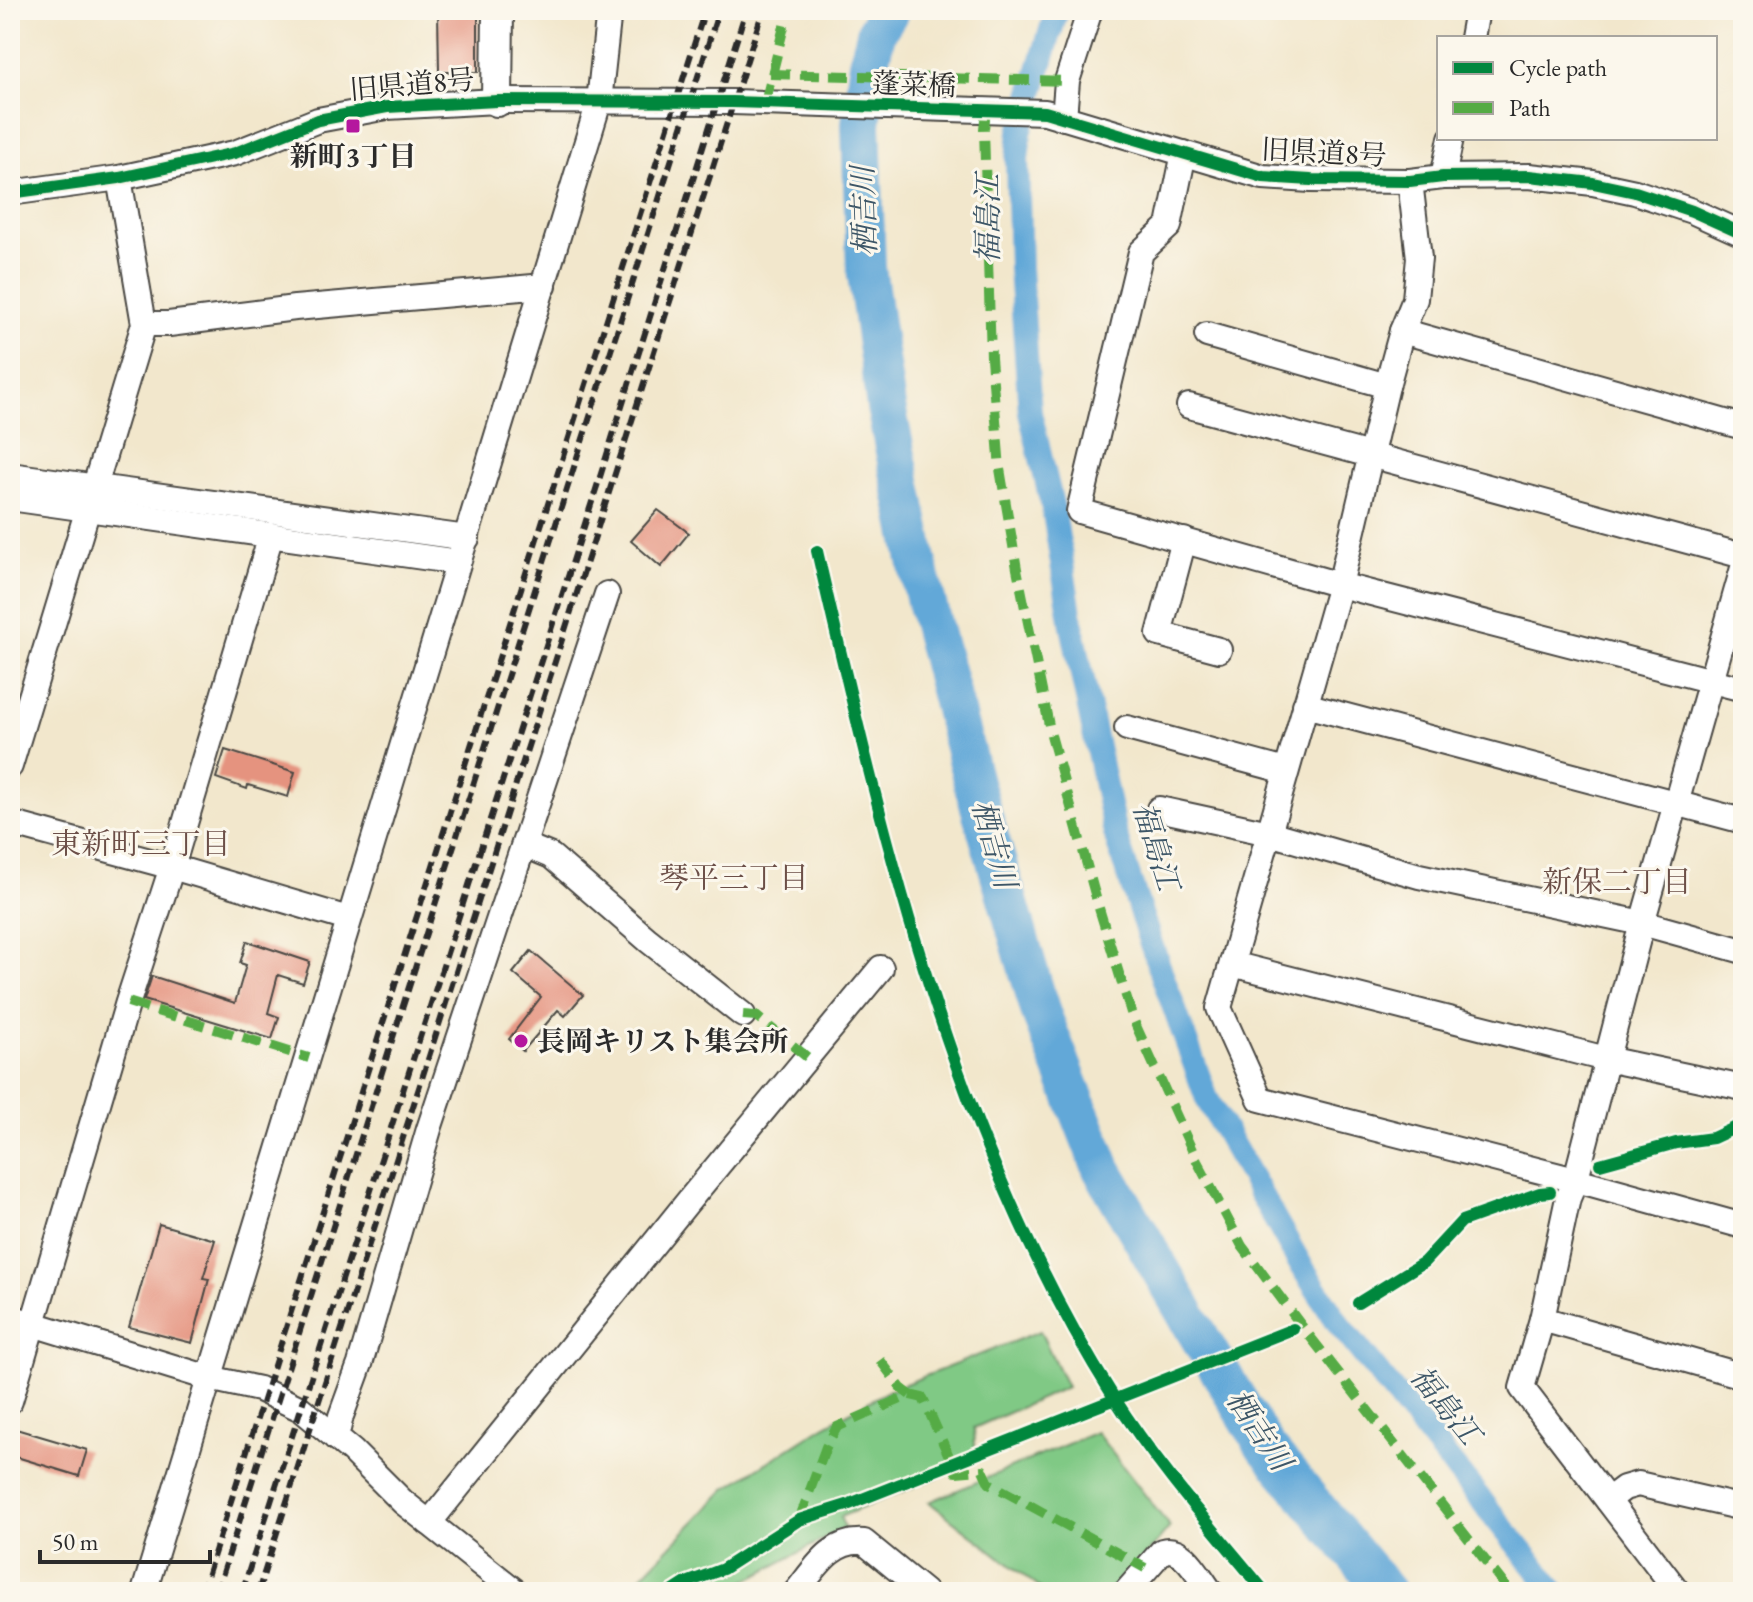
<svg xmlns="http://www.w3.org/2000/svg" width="1753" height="1602" font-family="'EB Garamond','Noto Serif JP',serif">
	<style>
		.green { fill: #80c985; stroke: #567a58; stroke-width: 2 }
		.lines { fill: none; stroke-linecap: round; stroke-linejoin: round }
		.canal { stroke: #62a8d8; stroke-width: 24 }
		.river { stroke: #62a8d8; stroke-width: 40 }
		.building { fill: #e5937f }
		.minor-casing { stroke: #494743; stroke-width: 28 }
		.tertiary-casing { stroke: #494743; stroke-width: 34 }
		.minor { stroke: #fff; stroke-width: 24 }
		.tertiary { stroke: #fff; stroke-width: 30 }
		.rail { stroke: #2b2b2b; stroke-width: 6; stroke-dasharray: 12 6; stroke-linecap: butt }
		.quiet { stroke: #54ab44; stroke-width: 10; stroke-dasharray: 20 10; stroke-linecap: butt }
		.cycleway-casing { stroke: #fbf7ec; stroke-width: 17 }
		.cycleway { stroke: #00873e; stroke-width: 12 }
		.poi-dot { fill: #b5179e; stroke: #fbf7ec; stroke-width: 3 }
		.labels { text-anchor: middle; stroke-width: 6; stroke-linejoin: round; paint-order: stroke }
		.street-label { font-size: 28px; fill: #2b2b2b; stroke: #fbf7ec }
		.poi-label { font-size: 28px; font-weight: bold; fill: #2b2b2b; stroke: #fbf7ec }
		.water-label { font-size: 30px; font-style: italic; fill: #3e5768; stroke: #fbf7ec }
		.neighbourhood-label { font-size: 30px; fill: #6c4f48; stroke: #fbf7ec }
	</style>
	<rect width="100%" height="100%" fill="#fbf7ec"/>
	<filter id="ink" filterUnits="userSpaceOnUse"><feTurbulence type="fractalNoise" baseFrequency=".0125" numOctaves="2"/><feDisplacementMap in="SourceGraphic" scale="16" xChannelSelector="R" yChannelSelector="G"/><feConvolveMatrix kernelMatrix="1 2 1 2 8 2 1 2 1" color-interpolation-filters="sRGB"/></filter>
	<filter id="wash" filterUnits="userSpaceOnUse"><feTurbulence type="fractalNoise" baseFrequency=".006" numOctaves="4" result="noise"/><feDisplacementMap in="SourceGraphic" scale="32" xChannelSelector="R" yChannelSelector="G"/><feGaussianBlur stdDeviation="1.8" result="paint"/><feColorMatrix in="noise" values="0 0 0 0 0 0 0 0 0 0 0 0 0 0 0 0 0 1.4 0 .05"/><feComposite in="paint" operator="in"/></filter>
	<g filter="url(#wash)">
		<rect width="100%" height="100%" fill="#f2e7cc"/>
		<g class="green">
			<polygon points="1040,1331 1067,1387 974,1428 976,1461 840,1517 845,1528 725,1592 626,1592 727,1488 824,1426 890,1390"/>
			<polygon points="1096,1432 1170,1527 1115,1592 1045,1592 929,1502"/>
		</g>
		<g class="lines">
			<polyline class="canal" points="1057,10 1020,132 1017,159 1020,268 1030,412 1054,513 1072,626 1115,834 1150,941 1207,1099 1302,1267 1339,1324 1555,1592"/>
			<polyline class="river" points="890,10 877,30 869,61 861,124 866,268 886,407 923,589 974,786 1041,1013 1102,1169 1200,1338 1265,1446 1386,1592"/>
		</g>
		<g id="blocks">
			<g class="building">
				<polygon points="438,10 478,10 478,72 439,72"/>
				<polygon points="658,510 689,533 661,567 631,541"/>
				<polygon points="225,750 295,772 288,797 248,785 247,789 216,778"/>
				<polygon points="247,941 310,962 303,983 278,975 268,1013 279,1017 272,1039 144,1000 152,976 235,1003 246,965 240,963"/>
				<polygon points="531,951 583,995 565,1016 558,1010 523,1051 509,1039 541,997 513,973"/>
				<polygon points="159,1224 215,1240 203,1278 209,1279 192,1343 129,1327"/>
				<polygon points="16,1429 87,1450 79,1476 10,1455"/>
			</g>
		</g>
	</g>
	<g filter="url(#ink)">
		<use href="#blocks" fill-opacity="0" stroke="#494743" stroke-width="2"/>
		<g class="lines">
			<g class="minor-casing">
				<g id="minor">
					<polyline points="1472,38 1477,10"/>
					<polyline points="1064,118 1067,81 1090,10"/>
					<polyline points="1184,153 1169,226 1141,252 1079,511 1340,585 1743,689"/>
					<polyline points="1443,177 1451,138"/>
					<polyline points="1410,181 1419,258 1415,299 1402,331 1387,386 1340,585 1219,1008 1260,1099 1591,1184 1743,1226"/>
					<polyline points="10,193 119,178 235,153 318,120 387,107 497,101 732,102 1045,112 1263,177 1311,180 1410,181 1443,177 1529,176 1593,183 1635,192 1692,211 1743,234"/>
					<polyline points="144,324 169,324 295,308 544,286"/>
					<polyline points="1402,331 1743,427"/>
					<polyline points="1207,335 1387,386"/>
					<polyline points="1189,406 1743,556"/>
					<polyline points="10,475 467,538"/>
					<polyline points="10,498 458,562"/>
					<polyline points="1184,540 1159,634 1219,650"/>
					<polyline points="1305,705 1743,821"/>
					<polyline points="1127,728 1286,771"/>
					<polyline points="10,766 144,324 119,178"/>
					<polyline points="1159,809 1269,833 1419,876 1642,923 1743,951"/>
					<polyline points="10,823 172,867 348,919"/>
					<polyline points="524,845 551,856 648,940 743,1015"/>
					<polyline points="1232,964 1606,1059 1743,1088"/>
					<polyline points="10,1317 209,1378 259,1389 301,1409 352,1451 403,1502 516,1592"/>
					<polyline points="1542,1319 1743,1376"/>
					<polyline points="10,1401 128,1002 172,867 271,535"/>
					<polyline points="336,1438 341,1416 360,1364 429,1129 607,594"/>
					<polyline points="1608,1500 1624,1488 1638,1484 1743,1508"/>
					<polyline points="429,1523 686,1204 881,968"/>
					<polyline points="144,1592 599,102 609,10"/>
					<path d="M796 1592C815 1569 831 1539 864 1542L925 1592"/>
					<path d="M1126 1592 1162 1551C1184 1544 1199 1577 1211 1592"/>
					<polyline points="1678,1592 1522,1388 1542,1319 1568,1198 1575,1182 1642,923 1743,568"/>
				</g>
			</g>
			<g class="tertiary-casing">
				<polyline id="tertiary" points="497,101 498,10"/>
			</g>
			<use href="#minor" class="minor"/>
			<use href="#tertiary" class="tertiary"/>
			<g class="rail">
				<polyline points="202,1592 705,10"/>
				<polyline points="217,1592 719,10"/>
				<polyline points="242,1592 599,480 746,10"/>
				<polyline points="258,1592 763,10"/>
			</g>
			<g class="quiet">
				<polyline points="770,74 1067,81"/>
				<polyline points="765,103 788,10"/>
				<polyline points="986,110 984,129 991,358 1000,469 1017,569 1051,735 1098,905 1133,1019 1197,1161 1242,1246 1301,1325 1510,1592"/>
				<polyline points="128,1002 309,1058"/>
				<polyline points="743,1015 756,1016 807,1057"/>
				<polyline points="880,1360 901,1388 910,1395"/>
				<polyline points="799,1520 826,1447 837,1427 910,1395 923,1398 956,1472 983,1470 989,1483 1145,1568"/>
			</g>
			<g class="cycleway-casing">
				<g id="cycleway">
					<polyline points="10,193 119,178 235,153 318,120 387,107 497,101 732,102 1045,112 1263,177 1311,180 1410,181 1443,177 1529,176 1593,183 1635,192 1692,211 1743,234"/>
					<path d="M817 551C884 841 952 1141 1113 1396 1157 1466 1213 1529 1265 1592"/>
					<polyline points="1600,1164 1676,1143 1713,1138 1743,1124"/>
					<polyline points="1358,1303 1424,1262 1462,1221 1540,1193 1550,1192"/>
					<polyline points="672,1592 686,1583 723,1569 799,1520 847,1505 1293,1329"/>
				</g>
			</g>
			<use href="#cycleway" class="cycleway"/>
		</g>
	</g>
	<g class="poi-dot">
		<rect x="345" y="118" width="16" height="16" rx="4"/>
		<circle cx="521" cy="1041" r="8"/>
	</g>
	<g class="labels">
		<g class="street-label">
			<text transform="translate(412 84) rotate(-5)" y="10">旧県道8号</text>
			<text transform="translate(914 84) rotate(2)" y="10">蓬菜橋</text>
			<text transform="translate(1324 152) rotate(3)" y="10">旧県道8号</text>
		</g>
		<g class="poi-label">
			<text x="353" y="166">新町3丁目</text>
			<text x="537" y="1051" text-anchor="start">長岡キリスト集会所</text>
		</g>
		<g class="water-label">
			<text transform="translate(864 211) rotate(-92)" y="10">栖吉川</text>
			<text transform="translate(988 219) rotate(-90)" y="10">福島江</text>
			<text transform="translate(994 844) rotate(74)" y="10">栖吉川</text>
			<text transform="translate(1156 846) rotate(73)" y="10">福島江</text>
			<text transform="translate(1445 1405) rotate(51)" y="10">福島江</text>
			<text transform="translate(1259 1430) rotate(56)" y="10">栖吉川</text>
		</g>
		<g class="neighbourhood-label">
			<text x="141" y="854">東新町三丁目</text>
			<text x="734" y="888">琴平三丁目</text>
			<text x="1617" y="892">新保二丁目</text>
		</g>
	</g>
	<rect width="1753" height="1602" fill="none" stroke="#fbf7ec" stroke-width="40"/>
	<rect x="1437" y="36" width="280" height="104" fill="#fbf7ec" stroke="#a8a59f" stroke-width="2"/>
	<rect x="1453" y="62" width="40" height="12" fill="#00873e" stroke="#a8a59f" stroke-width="2"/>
	<text x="1509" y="76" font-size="24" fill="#2b2b2b">Cycle path</text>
	<rect x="1453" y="102" width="40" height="12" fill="#54ab44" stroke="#a8a59f" stroke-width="2"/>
	<text x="1509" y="116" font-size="24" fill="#2b2b2b">Path</text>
	<path d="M40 1550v12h170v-12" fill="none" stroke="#2b2b2b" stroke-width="4"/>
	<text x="52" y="1550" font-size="24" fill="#2b2b2b" stroke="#fbf7ec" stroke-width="6" paint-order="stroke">50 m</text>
</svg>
